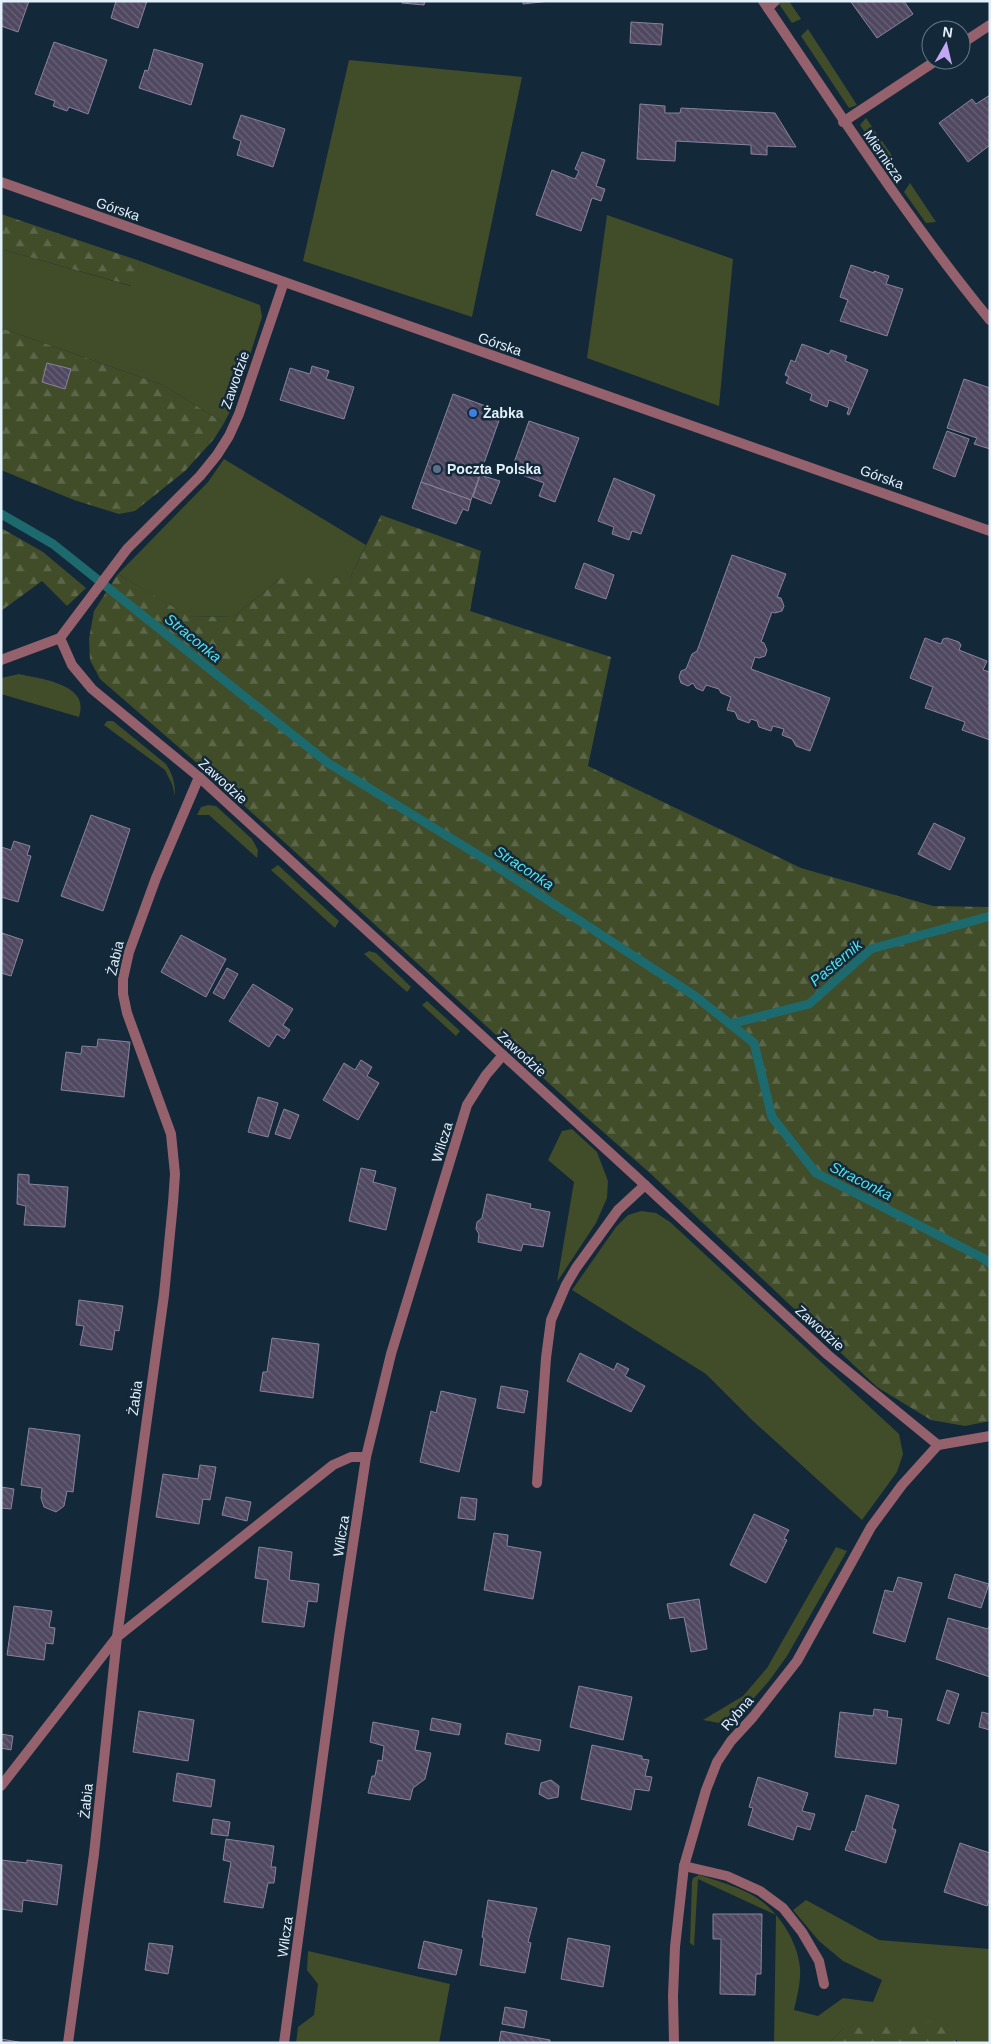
<svg xmlns="http://www.w3.org/2000/svg" width="991" height="2044" font-family="Helvetica,sans-serif">
	<style>
		.grass { fill: #414c29 }
		.forest { fill: url(#forest-firs) }
		.lines { fill: none; stroke-linecap: round; stroke-linejoin: round }
		.stream { stroke: #1d6a6e; stroke-width: 9 }
		.building { fill: url(#building-back-hatch); stroke: #8a829d }
		.service { stroke: #94616c; stroke-width: 10 }
		.minor { stroke: #94616c; stroke-width: 10 }
		.tertiary { stroke: #94616c; stroke-width: 10 }
		.shop-dot { fill: #3f7fe0; stroke: #132839; stroke-width: 2 }
		.service-dot { fill: #5c6f8a; stroke: #132839; stroke-width: 2 }
		.labels { text-anchor: middle; stroke-width: 5; stroke-linejoin: round; paint-order: stroke }
		.street-label { font-size: 14px; fill: #e2f0fb; stroke: #132839 }
		.poi-label { font-size: 14px; font-weight: bold; fill: #e2f0fb; stroke: #132839; text-anchor: start }
		.water-label { font-size: 15px; font-style: italic; fill: #52e1e8; stroke: #132839 }
	</style>
	<defs>
		<pattern id="forest-firs" width="22" height="20" patternUnits="userSpaceOnUse" patternTransform="scale(1.25)"><rect width="22" height="20" fill="#414c29"/><path d="M5 1l3.5 6h-7zM16 11l3.5 6h-7z" fill="#5c6649"/></pattern>
		<pattern id="building-back-hatch" width="6" height="6" patternUnits="userSpaceOnUse" patternTransform="scale(1.25)"><rect width="6" height="6" fill="#4f4860"/><path d="M-1 5l2 2M0 0l6 6M5-1l2 2" fill="none" stroke="#686378"/></pattern>
	</defs>
	<rect width="100%" height="100%" fill="#132839"/>
	<g class="grass">
		<polygon points="777,1 789,1 801,19 792,23"/>
		<polygon points="808,29 857,105 849,108 801,36"/>
		<polygon points="349,60 522,77 472,317 303,261"/>
		<polygon points="866,118 893,157 884,160 860,125"/>
		<polygon points="910,183 936,222 926,223 904,192"/>
		<polygon points="607,215 733,259 719,406 587,358"/>
		<polygon points="1,249 131,286 140,261 260,305 262,317 235,402 224,423 163,385 1,328"/>
		<polygon points="224,459 366,545 350,578 281,578 233,617 187,616 118,574 208,482"/>
		<path d="M19 674C41 679 91 684 79 717L1 694V678Z"/>
		<path d="M107 721H113L166 764C173 775 175 783 175 796L172 784 165 770 104 725Z"/>
		<polygon points="208,805 216,806 252,839 258,850 257,858 209,815 197,815 201,807"/>
		<polygon points="278,865 339,921 335,928 271,870"/>
		<polygon points="369,951 376,953 411,987 407,992 364,954"/>
		<polygon points="427,1001 460,1031 456,1036 422,1005"/>
		<polygon points="572,1129 597,1152 608,1181 607,1198 596,1223 557,1282 574,1182 548,1160 562,1131"/>
		<polygon points="641,1211 656,1213 670,1222 899,1434 903,1454 897,1472 862,1520 752,1420 706,1374 572,1290 616,1227 628,1215"/>
		<polygon points="836,1547 847,1551 787,1656 769,1681 730,1725 703,1720 743,1696 767,1668"/>
		<path d="M699 1875C718 1881 740 1887 757 1898 779 1912 798 1942 800 1968 801 1982 797 1997 794 2010L818 2016 843 1998 873 2002 882 1980 843 1961 819 1941 793 1910 806 1900 879 1940 990 1949V2043H957V2040L843 2029 829 2043H774L776 1915 698 1879 694 1946 690 1943 692 1882 693 1878Z"/>
		<polygon points="308,1951 450,1984 439,2043 296,2043 298,2027 314,2015 318,1984 307,1970"/>
	</g>
	<g class="forest">
		<polygon points="1,214 140,261 132,286 1,249"/>
		<polygon points="1,328 163,385 224,423 214,439 185,471 135,511 119,514 74,500 1,470"/>
		<polygon points="381,515 481,551 470,611 611,657 588,766 801,868 933,906 990,907 990,1421 965,1426 931,1420 877,1387 651,1174 585,1116 205,770 100,679 90,660 89,639 94,611 118,574 188,616 233,617 281,578 350,578"/>
		<polygon points="1,528 43,552 86,588 67,606 42,581 1,611"/>
		<polygon points="943,2020 957,2043 829,2043 843,2029"/>
	</g>
	<g class="lines">
		<g class="stream">
			<polyline points="1,514 53,544 328,763 488,861 695,996 754,1043 772,1117 816,1173 983,1258 990,1263"/>
			<polyline points="730,1024 809,1004 871,949 990,916"/>
		</g>
	</g>
	<g class="building">
		<polygon points="1,1 29,1 18,32 1,26"/>
		<polygon points="116,1 147,1 138,28 111,18"/>
		<polygon points="402,1 425,1 424,5 402,3"/>
		<polygon points="523,1 550,1 523,4"/>
		<polygon points="853,1 904,1 913,14 877,38 851,2"/>
		<polygon points="631,22 663,24 661,45 630,43"/>
		<polygon points="54,42 107,60 88,114 69,107 67,111 53,106 55,101 35,94"/>
		<polygon points="154,49 203,64 191,105 139,88 145,70 148,71"/>
		<polygon points="990,95 990,145 968,162 939,123 972,99 976,104"/>
		<polygon points="640,104 665,106 665,113 680,113 681,108 775,113 796,147 767,146 767,155 751,154 751,145 676,141 675,161 637,159"/>
		<polygon points="241,115 285,129 273,167 237,155 241,141 233,138"/>
		<polygon points="582,152 605,160 596,186 605,189 601,201 592,198 581,231 536,215 552,170 575,179 579,171 575,169"/>
		<polygon points="851,265 874,273 874,271 889,276 886,284 903,289 887,336 840,321 848,300 840,297"/>
		<polygon points="802,344 829,354 831,350 847,356 845,361 868,370 849,415 847,414 849,408 829,400 827,407 810,400 812,394 786,383 789,377 785,375 791,360 795,362"/>
		<polygon points="47,363 71,369 65,389 42,382"/>
		<polygon points="312,366 329,371 326,379 354,387 344,419 280,400 290,368 310,374"/>
		<polygon points="964,379 990,388 990,449 974,444 977,438 947,428"/>
		<polygon points="453,394 502,412 471,500 421,482"/>
		<polygon points="529,421 579,438 555,502 539,496 544,483 511,471"/>
		<polygon points="947,431 969,439 955,477 933,468"/>
		<polygon points="480,475 500,481 491,504 473,497"/>
		<polygon points="614,478 655,495 641,534 632,531 629,540 612,534 614,527 598,521"/>
		<polygon points="421,482 471,500 468,511 463,509 456,524 412,508"/>
		<polygon points="732,555 786,574 777,597 781,598 784,606 782,611 775,613 772,612 761,642 764,643 767,650 765,656 759,658 755,657 751,669 830,698 810,751 796,746 792,739 782,735 784,729 773,726 771,731 759,727 757,721 751,719 749,723 738,719 735,712 727,710 731,697 721,693 719,689 706,685 703,691 696,688 693,683 688,686 681,683 679,677 681,671 686,669 692,654 697,651"/>
		<polygon points="584,563 614,575 606,599 575,588"/>
		<polygon points="925,638 941,644 943,639 947,638 959,642 961,645 959,650 987,661 983,670 990,672 990,740 962,730 965,722 925,708 933,687 910,678"/>
		<polygon points="91,815 130,829 103,911 61,896"/>
		<polygon points="934,823 965,838 950,870 918,854"/>
		<polygon points="14,841 30,846 27,855 31,856 18,902 1,897 1,847 11,850"/>
		<polygon points="2,933 23,940 11,976 1,973"/>
		<polygon points="181,935 226,959 206,997 161,972"/>
		<polygon points="227,968 238,974 224,999 213,993"/>
		<polygon points="253,984 293,1009 283,1025 290,1030 284,1039 277,1034 269,1047 229,1021"/>
		<polygon points="98,1039 130,1042 124,1097 61,1090 66,1052 81,1054 82,1046 97,1047"/>
		<polygon points="361,1060 372,1067 367,1076 379,1083 358,1120 323,1100 344,1063 355,1070"/>
		<polygon points="258,1097 278,1103 268,1137 248,1132"/>
		<polygon points="284,1109 299,1115 290,1139 275,1134"/>
		<polygon points="361,1168 376,1171 373,1182 396,1188 386,1230 349,1221"/>
		<polygon points="18,1174 29,1175 29,1184 68,1187 65,1227 24,1225 26,1206 17,1204"/>
		<polygon points="487,1194 531,1204 530,1208 550,1212 543,1247 523,1244 521,1251 478,1242 479,1234 476,1229 477,1222 482,1218"/>
		<polygon points="79,1300 123,1306 119,1331 115,1330 112,1350 80,1345 84,1326 76,1325"/>
		<polygon points="272,1338 319,1344 313,1398 260,1391 263,1372 267,1372"/>
		<polygon points="580,1353 614,1370 617,1363 629,1369 625,1376 645,1386 631,1412 567,1381"/>
		<polygon points="501,1386 528,1391 524,1413 497,1408"/>
		<polygon points="441,1391 476,1399 459,1472 420,1462 431,1411 436,1413"/>
		<polygon points="29,1428 80,1435 73,1492 67,1491 64,1506 56,1512 44,1507 41,1498 42,1488 21,1485"/>
		<polygon points="200,1465 216,1467 210,1500 203,1499 199,1524 156,1517 163,1474 198,1479"/>
		<polygon points="1,1487 14,1489 11,1509 1,1508"/>
		<polygon points="226,1497 251,1502 247,1521 222,1515"/>
		<polygon points="461,1497 477,1499 475,1520 458,1518"/>
		<polygon points="754,1514 789,1530 784,1539 787,1540 766,1583 730,1565"/>
		<polygon points="494,1533 508,1535 507,1546 541,1552 533,1599 484,1590"/>
		<polygon points="259,1547 292,1552 289,1580 319,1584 317,1602 308,1601 304,1627 262,1622 268,1580 255,1578"/>
		<polygon points="955,1574 989,1584 981,1608 948,1598"/>
		<polygon points="898,1577 922,1583 905,1642 873,1633 885,1590 893,1592"/>
		<polygon points="699,1599 707,1649 691,1652 684,1617 670,1619 667,1604"/>
		<polygon points="14,1606 52,1611 49,1627 55,1628 53,1644 46,1643 44,1660 7,1655"/>
		<polygon points="948,1618 988,1629 990,1624 990,1677 936,1659"/>
		<polygon points="579,1686 632,1697 623,1740 570,1727"/>
		<polygon points="947,1690 959,1694 949,1724 937,1720"/>
		<polygon points="874,1709 888,1711 887,1717 902,1719 896,1764 835,1757 840,1712 873,1716"/>
		<polygon points="139,1711 194,1720 188,1761 133,1752"/>
		<polygon points="982,1712 990,1714 990,1730 979,1727"/>
		<polygon points="432,1718 461,1724 459,1735 430,1730"/>
		<polygon points="373,1722 419,1731 415,1750 431,1753 425,1779 413,1788 410,1800 368,1793 372,1776 375,1776 378,1760 382,1761 384,1746 370,1742"/>
		<polygon points="507,1733 541,1740 539,1751 505,1744"/>
		<polygon points="1,1734 13,1736 11,1750 1,1748"/>
		<polygon points="592,1745 642,1756 642,1759 649,1760 645,1776 652,1777 649,1791 635,1789 631,1810 581,1799"/>
		<polygon points="177,1773 215,1780 211,1807 173,1801"/>
		<polygon points="758,1777 808,1793 802,1811 815,1814 810,1830 797,1826 793,1840 748,1825 753,1808 749,1807"/>
		<polygon points="551,1780 559,1786 558,1797 548,1799 539,1794 541,1783"/>
		<polygon points="866,1795 899,1805 892,1828 896,1830 886,1863 845,1850 852,1831 855,1832"/>
		<polygon points="213,1819 230,1822 228,1836 211,1834"/>
		<polygon points="226,1839 274,1846 271,1867 276,1867 274,1883 268,1883 263,1908 224,1902 231,1862 223,1860"/>
		<polygon points="960,1843 990,1853 990,1897 987,1906 944,1892"/>
		<polygon points="1,1860 27,1863 27,1860 62,1865 57,1905 23,1900 22,1912 1,1909"/>
		<polygon points="488,1900 537,1908 528,1942 531,1943 525,1973 480,1965 484,1938 482,1937"/>
		<polygon points="713,1914 762,1914 761,1974 756,1974 755,1995 720,1994 721,1939 713,1939"/>
		<polygon points="568,1938 610,1946 603,1987 561,1979"/>
		<polygon points="424,1941 462,1950 456,1975 418,1968"/>
		<polygon points="149,1943 173,1946 168,1974 145,1970"/>
		<polygon points="505,2007 527,2011 524,2028 502,2024"/>
		<polygon points="501,2031 550,2040 550,2043 499,2043"/>
		<polygon points="1,2039 24,2043 1,2043"/>
	</g>
	<g class="lines">
		<g class="service">
			<polyline points="768,8 775,1"/>
			<polyline points="961,44 990,25"/>
			<polyline points="843,122 937,60"/>
			<polyline points="537,1483 546,1358 551,1320 566,1285 576,1268 618,1210 645,1185"/>
			<polyline points="1,1786 117,1637 333,1465 351,1457 366,1457"/>
			<polyline points="684,1866 727,1876 760,1891 783,1908 802,1932 819,1961 824,1984"/>
		</g>
		<g class="minor">
			<path d="M763 1C837 109 907 219 990 320"/>
			<polyline points="60,638 72,665 92,689 199,777 632,1173 828,1355 938,1445 990,1436"/>
			<polyline points="1,660 60,638 127,549 200,476 217,455 229,436 239,414 284,282"/>
			<polyline points="68,2043 94,1854 117,1637 164,1295 173,1203 175,1174 171,1134 127,1013 123,994 123,979 129,952 156,878 199,777"/>
			<polyline points="284,2043 339,1637 366,1457 391,1354 467,1105 486,1075 503,1055"/>
			<polyline points="674,2043 673,1996 675,1947 684,1866 706,1790 717,1762 731,1741 753,1717 797,1661 871,1527 902,1485 938,1445"/>
		</g>
		<polyline class="tertiary" points="1,182 990,531"/>
	</g>
	<circle class="shop-dot" cx="473" cy="413" r="5"/>
	<circle class="service-dot" cx="437" cy="469" r="5"/>
	<g class="labels">
		<g class="street-label">
			<text transform="translate(884 156) rotate(55)" y="5">Miernicza</text>
			<text transform="translate(118 209) rotate(19)" y="5">Górska</text>
			<text transform="translate(500 344) rotate(19)" y="5">Górska</text>
			<text transform="translate(235 380) rotate(-71)" y="5">Zawodzie</text>
			<text transform="translate(882 477) rotate(20)" y="5">Górska</text>
			<text transform="translate(223 781) rotate(42)" y="5">Zawodzie</text>
			<text transform="translate(115 958) rotate(-77)" y="5">Żabia</text>
			<text transform="translate(522 1054) rotate(42)" y="5">Zawodzie</text>
			<text transform="translate(442 1142) rotate(-73)" y="5">Wilcza</text>
			<text transform="translate(820 1328) rotate(42)" y="5">Zawodzie</text>
			<text transform="translate(135 1398) rotate(-82)" y="5">Żabia</text>
			<text transform="translate(341 1536) rotate(-81)" y="5">Wilcza</text>
			<text transform="translate(737 1713) rotate(-49)" y="5">Rybna</text>
			<text transform="translate(86 1801) rotate(-84)" y="5">Żabia</text>
			<text transform="translate(285 1937) rotate(-82)" y="5">Wilcza</text>
		</g>
		<g class="poi-label">
			<text x="483" y="418">Żabka</text>
			<text x="447" y="474">Poczta Polska</text>
		</g>
		<g class="water-label">
			<text transform="translate(193 638) rotate(39)" y="5">Straconka</text>
			<text transform="translate(524 868) rotate(33)" y="5">Straconka</text>
			<text transform="translate(836 963) rotate(-40)" y="5">Pasternik</text>
			<text transform="translate(861 1181) rotate(27)" y="5">Straconka</text>
		</g>
	</g>
	<rect width="991" height="2044" fill="none" stroke="#e2f0fb" stroke-width="5"/>
	<g transform="translate(946 45) rotate(8)"><circle r="24" fill="#132839" stroke="#667887"/>
	<path d="M0-4L9 19L0 12L-9 19Z" fill="#c2a8f3"/>
	<text y="-8" font-size="14" font-weight="bold" text-anchor="middle" fill="#e2f0fb">N</text>
	</g>
</svg>
